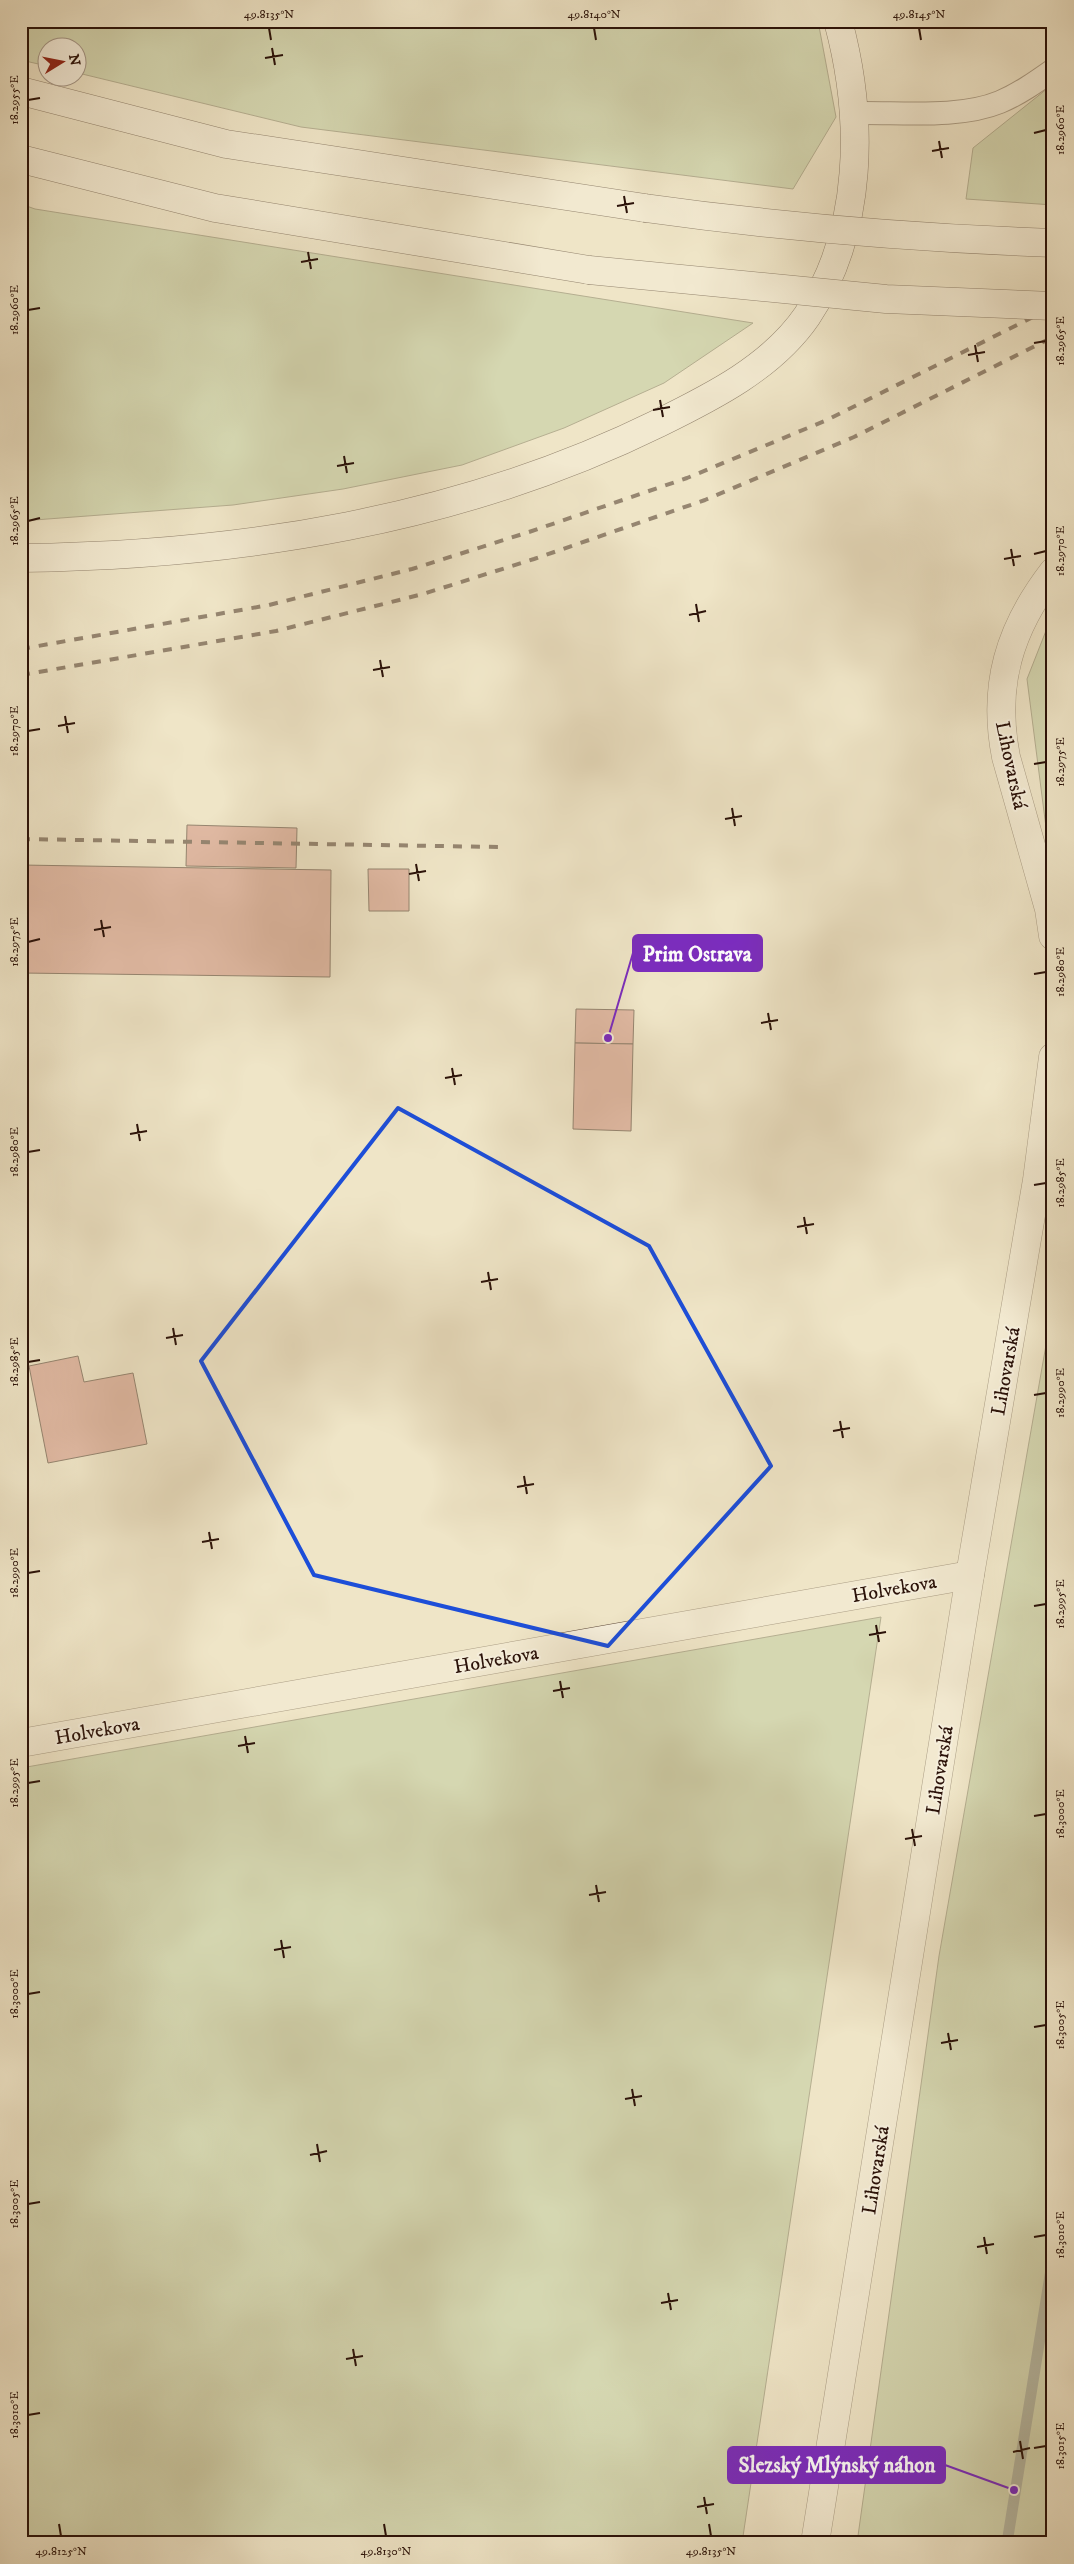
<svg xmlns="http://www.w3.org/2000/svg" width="1074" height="2564" font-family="'IM FELL DW Pica',serif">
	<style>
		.green { fill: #b6c598; stroke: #706c50 }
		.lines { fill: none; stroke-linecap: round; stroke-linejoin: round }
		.stream { stroke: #6e7a70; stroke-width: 11 }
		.building { fill: #d0857a; stroke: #2b1209 }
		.service-casing { stroke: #5c4738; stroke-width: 24 }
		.minor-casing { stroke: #5c4738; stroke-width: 29 }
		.tertiary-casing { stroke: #5c4738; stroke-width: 29 }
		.secondary-casing { stroke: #2b1209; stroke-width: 29 }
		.service { stroke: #f5eedb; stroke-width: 22 }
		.minor { stroke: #f5eedb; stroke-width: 28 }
		.tertiary { stroke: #f5eedb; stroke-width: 28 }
		.secondary { stroke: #f5eedb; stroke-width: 28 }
		.rail { stroke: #2b1209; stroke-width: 4; stroke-dasharray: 9 9; stroke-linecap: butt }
		.secondary-bridge-casing { stroke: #2b1209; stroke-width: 29; stroke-linecap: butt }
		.secondary-bridge { stroke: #f5eedb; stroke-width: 28 }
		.marked { fill: none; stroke: #1d4ed8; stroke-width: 4; stroke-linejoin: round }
		.ticks { fill: none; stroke: #2b1209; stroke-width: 2 }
		.labels { text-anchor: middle; stroke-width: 4; stroke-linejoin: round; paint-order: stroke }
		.street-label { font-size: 20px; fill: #2b1209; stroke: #f5eedb }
		.leader { fill: none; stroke: #7b2cbf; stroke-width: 2 }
		.callout-dot { fill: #7b2cbf; stroke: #f5eedb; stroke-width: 2 }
		.callout { fill: #7b2cbf; stroke: #7b2cbf; stroke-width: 2 }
		.callout-label { font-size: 21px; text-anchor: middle; font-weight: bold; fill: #fff }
		.neatline { fill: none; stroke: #2b1209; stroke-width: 2 }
		.ticks-label { font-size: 12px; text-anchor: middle; fill: #2b1209 }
	</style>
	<rect width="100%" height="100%" fill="#efe5c7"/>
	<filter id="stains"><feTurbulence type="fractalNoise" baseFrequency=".004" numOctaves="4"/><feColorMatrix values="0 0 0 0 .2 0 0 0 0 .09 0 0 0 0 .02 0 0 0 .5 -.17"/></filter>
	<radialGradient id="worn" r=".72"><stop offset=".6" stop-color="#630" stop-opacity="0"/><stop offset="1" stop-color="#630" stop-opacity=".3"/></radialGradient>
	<g class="green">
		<polygon points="21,21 818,21 836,117 793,189 301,127 78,73 78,48 48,48 47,66 21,60"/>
		<polygon points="1053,84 1053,205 966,199 973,148"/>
		<polygon points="21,204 35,209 753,323 664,383 564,428 462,465 343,489 233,505 21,521"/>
		<polygon points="1053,613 1053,882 1027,679"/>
		<polygon points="1053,1305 1053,2543 857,2543 939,1956"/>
		<polygon points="881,1617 742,2543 21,2543 21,1768"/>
	</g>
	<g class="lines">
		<polyline class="stream" points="1007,2543 1053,2257"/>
	</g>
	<g class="building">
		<polygon points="187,825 297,828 296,868 186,866"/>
		<polygon points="21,865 331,870 330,977 21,973"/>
		<polygon points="368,869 409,869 409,911 369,911"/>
		<polygon points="576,1009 634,1010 633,1044 575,1043"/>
		<polygon points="575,1043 633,1044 631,1131 573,1129"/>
		<polygon points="78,1356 84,1382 133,1373 147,1444 48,1463 29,1366"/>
	</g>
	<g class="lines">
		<g class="service-casing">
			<path id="service" d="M855 113C900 112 959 119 1000 102 1019 94 1036 82 1053 70"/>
		</g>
		<g class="minor-casing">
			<polyline id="minor" points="21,1743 970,1575"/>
		</g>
		<g class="tertiary-casing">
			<g id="tertiary">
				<path d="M1053 572C1009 629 992 686 1006 757L1049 909 1053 936"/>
				<polyline points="815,2543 970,1575 1037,1180 1053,1057"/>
			</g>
		</g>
		<g class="secondary-casing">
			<g id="secondary">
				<polyline points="21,91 226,144 645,208"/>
				<polyline points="21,159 215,208 589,270"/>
				<path d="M21 558C241 555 460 521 659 423 712 397 772 367 807 316 864 231 864 117 838 21"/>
			</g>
		</g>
		<use href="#service" class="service"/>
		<use href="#minor" class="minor"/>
		<use href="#tertiary" class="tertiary"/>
		<use href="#secondary" class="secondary"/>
		<g class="rail">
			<polyline points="21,649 269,605 412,569 529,532 687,478 827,420 1053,307"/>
			<polyline points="21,675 276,631 423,594 534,559 705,500 854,437 1053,337"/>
			<polyline points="21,839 498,847"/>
		</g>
		<g class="secondary-bridge-casing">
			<g id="secondary-bridge">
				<path d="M645 208C780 227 916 238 1053 243"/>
				<polyline points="589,270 886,299 1053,306"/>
			</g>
		</g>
		<use href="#secondary-bridge" class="secondary-bridge"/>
	</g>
	<path d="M0 0H1074V2564H0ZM398 1108 649 1246 771 1466 608 1646 314 1575 201 1361Z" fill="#efe5c7" fill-opacity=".55" fill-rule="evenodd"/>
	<path class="marked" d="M398 1108 649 1246 771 1466 608 1646 314 1575 201 1361Z"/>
	<path class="ticks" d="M269 28 271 40M594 28 596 40M919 28 921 40M272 48 275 65M265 58 283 55M28 100 40 98M1034 133 1046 130M939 141 942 158M932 151 949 148M624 196 627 213M617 206 634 203M308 252 311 269M301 262 318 259M28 310 40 308M1034 343 1046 341M975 345 978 362M968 355 985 352M660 400 663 417M653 410 670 407M344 456 347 473M337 466 354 463M28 521 40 518M1011 549 1014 566M1034 554 1046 551M1004 559 1021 556M696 604 699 622M689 615 706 611M380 660 383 677M373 670 390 667M65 716 68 733M58 726 75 723M28 731 40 729M1034 764 1046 762M732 808 735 826M725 819 742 816M416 864 419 881M409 874 426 871M101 920 104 937M94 930 111 927M28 942 40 939M1034 974 1046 972M768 1013 771 1030M761 1023 778 1020M452 1068 455 1085M445 1078 462 1075M137 1124 140 1141M130 1134 147 1131M28 1152 40 1150M1034 1185 1046 1183M804 1217 807 1234M797 1227 814 1224M488 1272 491 1290M481 1282 498 1279M173 1328 176 1345M166 1338 183 1335M28 1362 40 1360M1034 1395 1046 1393M840 1421 843 1438M833 1431 850 1428M524 1476 527 1494M517 1487 534 1484M209 1532 212 1549M202 1542 219 1539M28 1573 40 1571M1034 1606 1046 1604M876 1625 879 1642M869 1635 886 1632M560 1681 563 1698M553 1691 570 1688M245 1736 248 1753M238 1746 255 1743M28 1783 40 1781M1034 1816 1046 1814M912 1829 915 1846M905 1839 922 1836M596 1885 599 1902M589 1895 606 1892M281 1940 284 1958M274 1950 291 1947M28 1994 40 1992M1034 2027 1046 2025M948 2033 951 2050M941 2043 958 2040M632 2089 635 2106M625 2099 642 2096M317 2144 320 2162M310 2155 327 2151M28 2204 40 2202M984 2237 987 2254M1034 2237 1046 2235M977 2247 994 2244M668 2293 671 2310M661 2303 678 2300M353 2349 356 2366M346 2359 363 2356M28 2415 40 2413M1020 2441 1023 2459M1034 2448 1046 2446M1013 2452 1030 2448M704 2497 707 2514M697 2507 714 2504M59 2524 61 2536M384 2524 386 2536M709 2524 711 2536"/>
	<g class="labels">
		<g class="street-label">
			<text transform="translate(1012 765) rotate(78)" y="7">Lihovarská</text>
			<text transform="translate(1005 1371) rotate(-80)" y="7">Lihovarská</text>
			<text transform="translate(894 1588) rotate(-10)" y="7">Holvekova</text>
			<text transform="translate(496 1659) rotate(-10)" y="7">Holvekova</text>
			<text transform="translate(97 1730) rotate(-10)" y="7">Holvekova</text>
			<text transform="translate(939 1770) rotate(-81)" y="7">Lihovarská</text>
			<text transform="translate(875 2170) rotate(-81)" y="7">Lihovarská</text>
		</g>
	</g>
	<path class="leader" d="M608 1038L633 953M1014 2490L945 2465"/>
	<g class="callout-dot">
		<circle cx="608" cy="1038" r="5"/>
		<circle cx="1014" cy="2490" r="5"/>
	</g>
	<g class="callout">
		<rect x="633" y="935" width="129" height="36" rx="5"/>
		<rect x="728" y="2447" width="217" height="36" rx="5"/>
	</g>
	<g class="callout-label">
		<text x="697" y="961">Prim Ostrava</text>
		<text x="837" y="2472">Slezský Mlýnský náhon</text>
	</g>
	<rect width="1074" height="2564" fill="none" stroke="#efe5c7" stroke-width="55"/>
	<g transform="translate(62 62) rotate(80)"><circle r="24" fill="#f5eedb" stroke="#a49687"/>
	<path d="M0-4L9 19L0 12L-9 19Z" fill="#8f2418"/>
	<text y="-8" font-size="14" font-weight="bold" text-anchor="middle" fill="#2b1209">N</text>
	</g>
	<rect x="28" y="28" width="1018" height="2508" class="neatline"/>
	<g class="ticks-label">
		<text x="269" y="18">49.8135°N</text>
		<text x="594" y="18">49.8140°N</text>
		<text x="919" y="18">49.8145°N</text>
		<text transform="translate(14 100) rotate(-90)" y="4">18.2955°E</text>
		<text transform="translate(1060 130) rotate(-90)" y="4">18.2960°E</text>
		<text transform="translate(14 310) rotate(-90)" y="4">18.2960°E</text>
		<text transform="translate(1060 341) rotate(-90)" y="4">18.2965°E</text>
		<text transform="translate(14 521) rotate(-90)" y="4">18.2965°E</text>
		<text transform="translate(1060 551) rotate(-90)" y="4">18.2970°E</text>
		<text transform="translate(14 731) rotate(-90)" y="4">18.2970°E</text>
		<text transform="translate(1060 762) rotate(-90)" y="4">18.2975°E</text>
		<text transform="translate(14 942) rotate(-90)" y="4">18.2975°E</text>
		<text transform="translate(1060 972) rotate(-90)" y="4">18.2980°E</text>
		<text transform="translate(14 1152) rotate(-90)" y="4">18.2980°E</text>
		<text transform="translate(1060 1183) rotate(-90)" y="4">18.2985°E</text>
		<text transform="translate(14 1362) rotate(-90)" y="4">18.2985°E</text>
		<text transform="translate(1060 1393) rotate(-90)" y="4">18.2990°E</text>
		<text transform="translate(14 1573) rotate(-90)" y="4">18.2990°E</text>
		<text transform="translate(1060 1604) rotate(-90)" y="4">18.2995°E</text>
		<text transform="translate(14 1783) rotate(-90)" y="4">18.2995°E</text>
		<text transform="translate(1060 1814) rotate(-90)" y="4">18.3000°E</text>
		<text transform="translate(14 1994) rotate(-90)" y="4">18.3000°E</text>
		<text transform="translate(1060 2025) rotate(-90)" y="4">18.3005°E</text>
		<text transform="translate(14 2204) rotate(-90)" y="4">18.3005°E</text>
		<text transform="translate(1060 2235) rotate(-90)" y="4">18.3010°E</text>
		<text transform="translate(14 2415) rotate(-90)" y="4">18.3010°E</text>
		<text transform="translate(1060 2446) rotate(-90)" y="4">18.3015°E</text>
		<text x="61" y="2555">49.8125°N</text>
		<text x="386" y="2555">49.8130°N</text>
		<text x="711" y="2555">49.8135°N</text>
	</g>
	<rect width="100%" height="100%" filter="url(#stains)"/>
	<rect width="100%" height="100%" fill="url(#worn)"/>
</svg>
